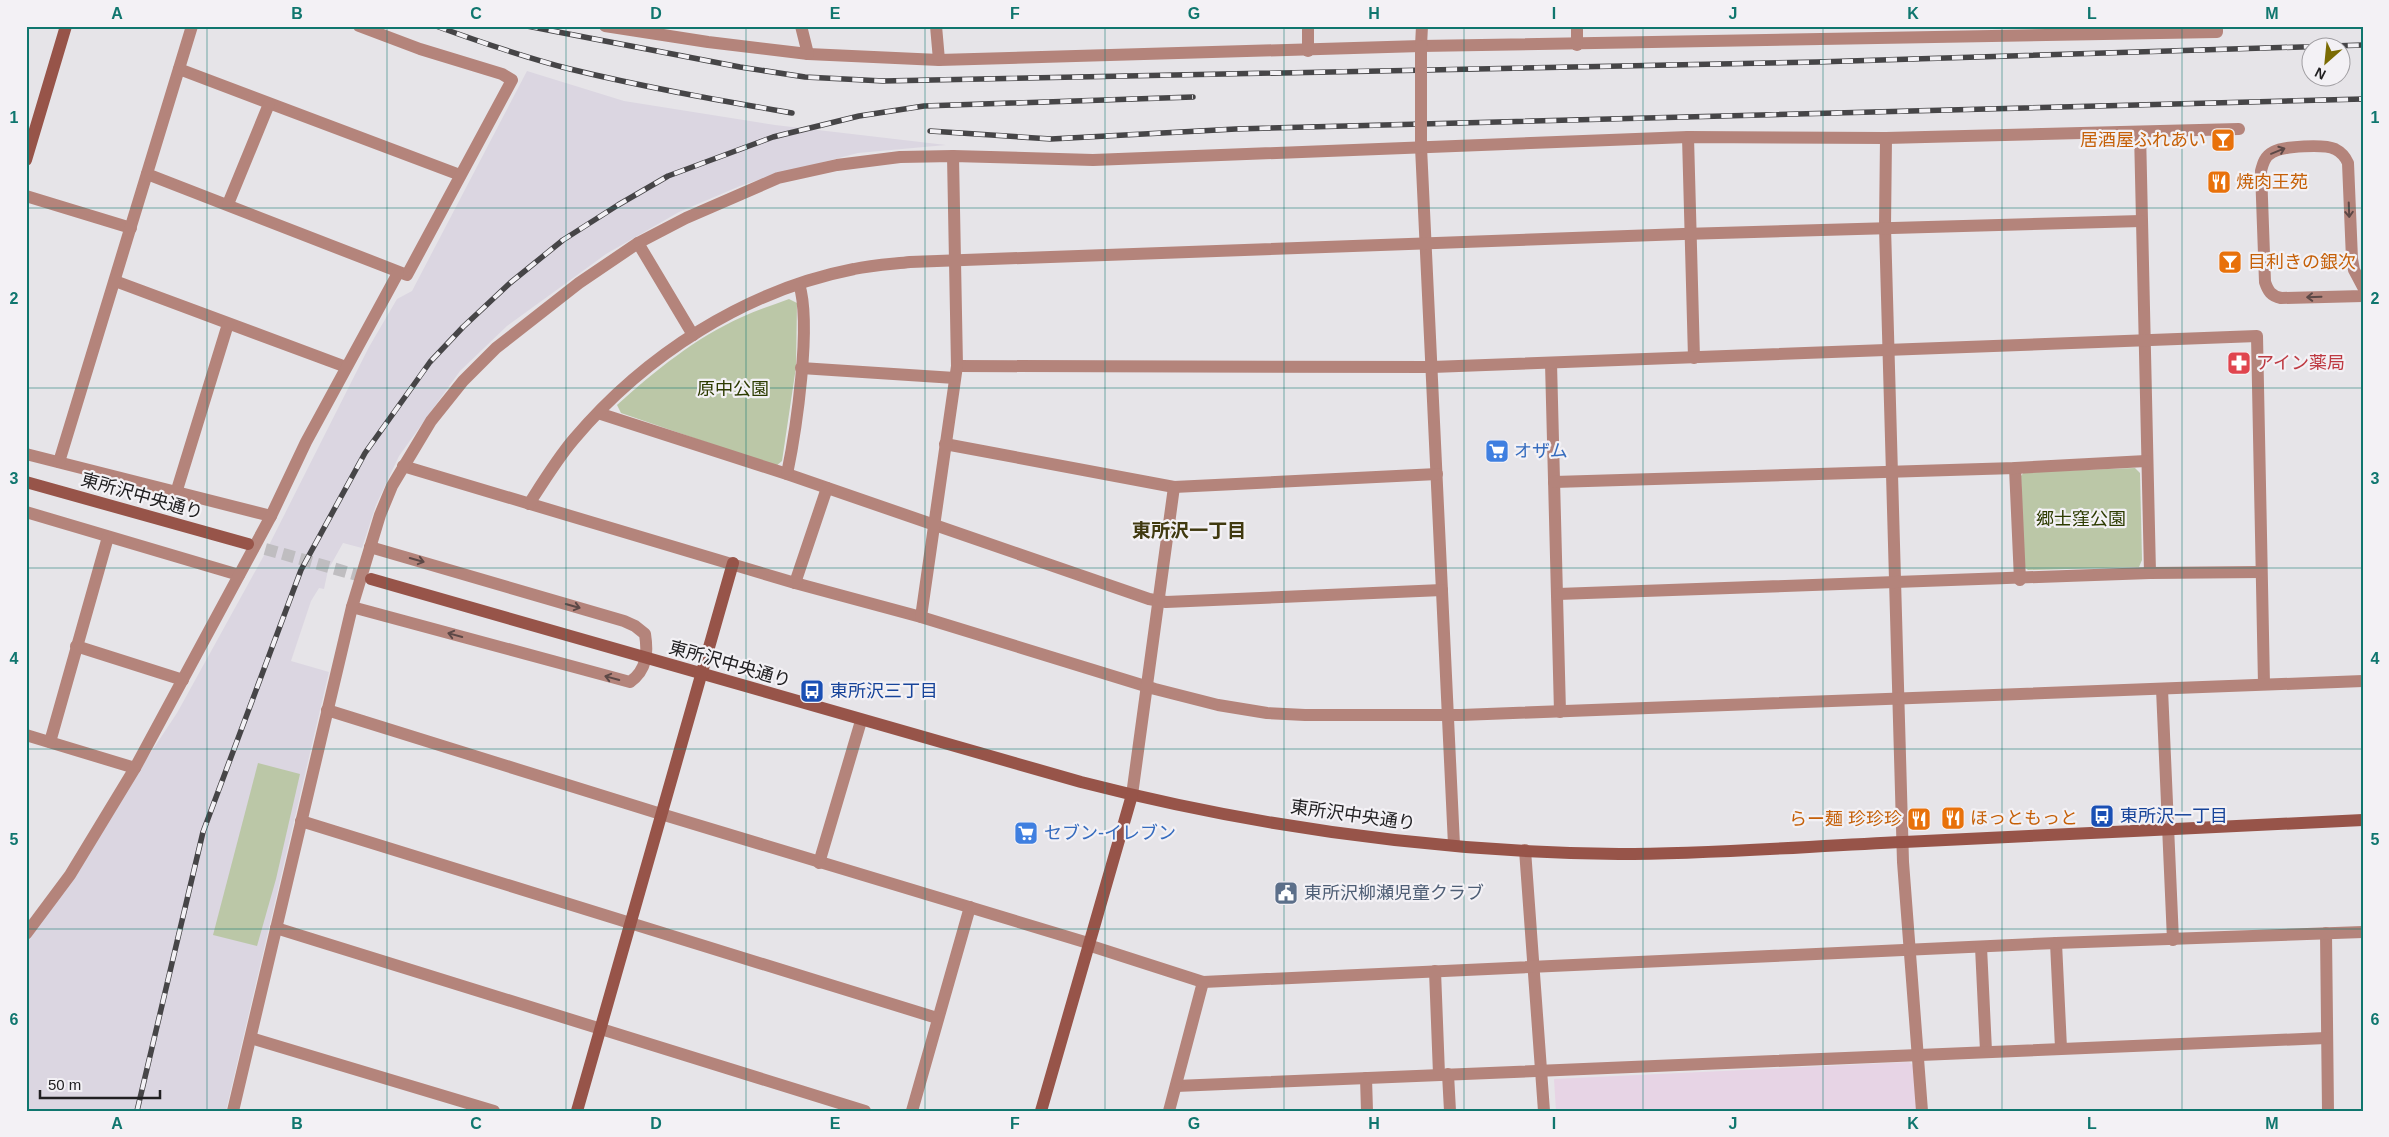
<svg xmlns="http://www.w3.org/2000/svg" width="2389" height="1137" font-family="Helvetica,'Noto Sans JP',sans-serif">
	<style>
		.built { fill: #dbd6e1 }
		.education { fill: #e7d4e5 }
		.green { fill: #bbc7a7 }
		.lines { fill: none; stroke-linecap: round; stroke-linejoin: round }
		.secondary-tunnel { stroke: #bfbdc0; stroke-width: 12; stroke-dasharray: 12 6; stroke-linecap: butt }
		.street { stroke: #b4847b; stroke-width: 12 }
		.secondary { stroke: #975449; stroke-width: 12 }
		.rail-casing { stroke: #464547; stroke-width: 5.5 }
		.rail { stroke: #f3f1f5; stroke-width: 4; stroke-dasharray: 11; stroke-linecap: butt }
		.street-bridge { stroke: #b4847b; stroke-width: 12 }
		.oneway { stroke: #5c4846 }
		.grid { fill: none; stroke: #0f766e; stroke-width: 1; stroke-opacity: 0.55 }
		.labels { text-anchor: middle; stroke-width: 4.5; stroke-linejoin: round; paint-order: stroke }
		.food-label { font-size: 18px; fill: #c56008; stroke: #f3f1f5; text-anchor: start }
		.health-label { font-size: 18px; fill: #be3a42; stroke: #f3f1f5; text-anchor: start }
		.park-label { font-size: 18px; fill: #2d3b00; stroke: #f3f1f5 }
		.shop-label { font-size: 18px; fill: #366cbe; stroke: #f3f1f5; text-anchor: start }
		.street-label { font-size: 18px; fill: #212022; stroke: #f3f1f5 }
		.transit-label { font-size: 18px; fill: #164399; stroke: #f3f1f5; text-anchor: start }
		.service-label { font-size: 18px; fill: #4e5e75; stroke: #f3f1f5; text-anchor: start }
		.neighbourhood-label { font-size: 19px; font-weight: bold; fill: #40390f; stroke: #f3f1f5 }
		.neatline { fill: none; stroke: #0f766e; stroke-width: 2 }
		.grid-label { font-size: 16px; text-anchor: middle; font-weight: bold; fill: #0f766e }
	</style>
	<rect width="100%" height="100%" fill="#e6e4e8"/>
	<polygon class="built" points="527,71 624,101 775,125 946,145 858,153 770,176 740,186 679,212 606,254 547,297 507,326 460,371 399,456 376,505 362,548 343,543 328,570 324,589 319,588 311,601 291,661 329,672 226,1111 26,1111 26,940 177,713 262,559 369,347 397,299 412,291"/>
	<polygon class="education" points="1909,1062 1914,1066 1916,1111 1556,1111 1554,1079"/>
	<g class="green">
		<path d="M789 299 797 303 796 367 782 461 776 466 621 413 617 405C655 371 695 338 742 317 757 310 773 305 789 299Z"/>
		<polygon points="2135,468 2140,473 2142,560 2139,567 2028,570 2024,567 2021,476 2024,472"/>
		<polygon points="258,763 300,774 276,879 257,946 213,935"/>
	</g>
	<g class="lines">
		<polyline class="secondary-tunnel" points="248,544 371,579"/>
		<g class="street">
			<polyline points="605,26 708,42 808,54 939,60 1421,46 2217,32 2217,26"/>
			<polyline points="801,26 808,54"/>
			<polyline points="936,26 939,60"/>
			<polyline points="1577,45 1577,26"/>
			<polyline points="1421,46 1422,26"/>
			<polyline points="1308,51 1308,26"/>
			<polyline points="179,69 460,175"/>
			<polyline points="2140,132 2150,573"/>
			<polyline points="1688,137 1694,358"/>
			<polyline points="1886,138 1885,227 1903,862 1922,1111"/>
			<polyline points="1421,147 1454,845"/>
			<polyline points="147,174 407,275 512,80 502,74 420,49 359,26"/>
			<polyline points="26,196 131,228"/>
			<polyline points="228,204 269,104"/>
			<polyline points="638,243 693,335"/>
			<polyline points="115,281 346,367"/>
			<path d="M2363 287 2354 270 2352 259 2348 163C2345 156 2341 152 2335 149 2324 144 2284 146 2273 152 2265 156 2263 163 2261 171L2265 282C2268 291 2271 296 2281 298L2363 296"/>
			<polyline points="1551,363 1560,712"/>
			<polyline points="957,366 1432,367 2257,336 2264,684"/>
			<polyline points="801,368 955,378"/>
			<polyline points="598,413 787,474 1149,599 1166,602 1442,590"/>
			<polyline points="945,444 1174,487 1437,474"/>
			<polyline points="26,454 271,516"/>
			<polyline points="59,462 192,26"/>
			<polyline points="403,466 795,583 921,617 1155,689 1218,705 1267,713 1305,715 1461,715 2363,681"/>
			<polyline points="2015,468 2020,580"/>
			<path d="M787 474C796 431 812 324 799 284"/>
			<polyline points="1554,482 2015,468 2146,461"/>
			<polyline points="176,493 228,324"/>
			<path d="M529 504C543 482 557 459 574 439 645 355 746 290 854 269 872 265 892 264 910 262L1683 234 2141 221"/>
			<polyline points="26,512 239,575"/>
			<polyline points="795,583 827,488"/>
			<polyline points="1558,594 2150,573 2261,572"/>
			<path d="M352 607 630 682C647 670 648 653 645 634L635 626 624 621 370 547"/>
			<polyline points="921,617 957,366 953,156"/>
			<polyline points="76,646 183,680"/>
			<polyline points="2162,689 2173,940"/>
			<polyline points="327,710 661,814 1088,943"/>
			<polyline points="26,735 135,768"/>
			<polyline points="50,742 108,537"/>
			<polyline points="1132,795 1174,487"/>
			<polyline points="301,821 937,1018"/>
			<polyline points="1525,850 1544,1111"/>
			<polyline points="819,863 861,721"/>
			<polyline points="276,928 865,1111"/>
			<polyline points="2326,933 2328,1111"/>
			<polyline points="26,934 70,875 135,768 271,516 306,442 398,273"/>
			<polyline points="2056,943 2061,1048"/>
			<polyline points="1088,945 1203,982 2056,943 2363,932"/>
			<polyline points="1981,947 1986,1051"/>
			<polyline points="1435,971 1439,1074"/>
			<polyline points="251,1038 494,1111"/>
			<polyline points="1448,1074 1450,1111"/>
			<polyline points="1366,1078 1367,1111"/>
			<polyline points="1176,1086 2326,1038"/>
			<polyline points="233,1111 352,607 380,515 392,486 431,421 463,381 496,348 579,283 638,243 686,218 778,178 837,165 900,157 953,156 1093,160 1688,137 1886,138 2239,129"/>
			<polyline points="912,1111 970,907"/>
			<polyline points="1169,1111 1203,982"/>
		</g>
		<g class="secondary">
			<polyline points="26,160 66,26"/>
			<polyline points="26,482 248,544"/>
			<path d="M371 579 1081 782C1256 827 1438 852 1619 854 1714 854 1809 846 1904 842 2057 834 2210 828 2363 820"/>
			<polyline points="577,1111 733,563"/>
			<polyline points="1041,1111 1132,795"/>
		</g>
		<g class="rail-casing">
			<g id="rail">
				<path d="M436 26C480 42 524 57 570 69 643 87 718 100 792 113"/>
				<polyline points="527,26 740,67 805,77 883,81 1817,62 2363,45"/>
				<polyline points="930,131 1051,139 1236,129 2363,99"/>
				<polyline points="137,1111 203,832 301,570 365,453 430,362 463,327 510,283 563,240 618,205 668,176 773,137 859,116 924,106 1193,97"/>
			</g>
		</g>
		<use href="#rail" class="rail"/>
		<polyline class="street-bridge" points="1421,46 1421,147"/>
	</g>
	<defs><path id="oneway-shaft" d="M-6 0H5M1.5-3L5.5 0L1.5 3" fill="none" stroke-width="1.6" stroke-linecap="round" stroke-linejoin="round" transform="scale(1.25)"/></defs>
	<g class="oneway">
		<use href="#oneway-shaft" transform="translate(2278 151) rotate(-22)"/>
		<use href="#oneway-shaft" transform="translate(2349 210) rotate(88)"/>
		<use href="#oneway-shaft" transform="translate(2314 297) rotate(178)"/>
		<use href="#oneway-shaft" transform="translate(417 560) rotate(16)"/>
		<use href="#oneway-shaft" transform="translate(573 606) rotate(16)"/>
		<use href="#oneway-shaft" transform="translate(455 635) rotate(-165)"/>
		<use href="#oneway-shaft" transform="translate(612 678) rotate(-165)"/>
	</g>
	<path class="grid" d="M207 26V1111M387 26V1111M566 26V1111M746 26V1111M925 26V1111M1105 26V1111M1284 26V1111M1464 26V1111M1643 26V1111M1823 26V1111M2002 26V1111M2182 26V1111M26 208H2363M26 388H2363M26 568H2363M26 749H2363M26 929H2363"/>
	<defs>
		<g id="bar-square" transform="scale(1.25)"><rect x="-9" y="-9" width="18" height="18" rx="4" fill="#e8710a" stroke="#f3f1f5"/><path d="M-6-5H6L.8 .8V4.5H3.5V6h-7V4.5H-.8V.8Z" fill="#fff"/></g>
		<g id="restaurant-square" transform="scale(1.25)"><rect x="-9" y="-9" width="18" height="18" rx="4" fill="#e8710a" stroke="#f3f1f5"/><path d="M-5-6h1v4h1v-4h1v4h1v-4h1v5L-1.5 .5V6h-2V.5L-5-1ZM5-6V6H3V1.5H1.5Q1.5-4 5-6Z" fill="#fff"/></g>
		<g id="pharmacy-square" transform="scale(1.25)"><rect x="-9" y="-9" width="18" height="18" rx="4" fill="#e0444e" stroke="#f3f1f5"/><path d="M-2-6h4v4h4v4h-4v4h-4v-4h-4v-4h4Z" fill="#fff"/></g>
		<g id="supermarket-square" transform="scale(1.25)"><rect x="-9" y="-9" width="18" height="18" rx="4" fill="#3f7fe0" stroke="#f3f1f5"/><path d="M-6-5.5h2.5l.6 2H6L4.5 2H-2.5L-4.4-4H-6ZM-1.5 3.2a1.3 1.3 0 1 0 .1 0ZM3 3.2a1.3 1.3 0 1 0 .1 0Z" fill="#fff"/></g>
		<g id="bus-square" transform="scale(1.25)"><rect x="-9" y="-9" width="18" height="18" rx="4" fill="#1a4fb4" stroke="#f3f1f5"/><path d="M-5-6H5V4H4V6H2V4H-2V6H-4V4H-5ZM-3.5-4V0h7V-4ZM-3.5 1.2v1.5H-2V1.2ZM2 1.2v1.5H3.5V1.2Z" fill="#fff"/></g>
		<g id="civic-square" transform="scale(1.25)"><rect x="-9" y="-9" width="18" height="18" rx="4" fill="#5c6f8a" stroke="#f3f1f5"/><path d="M-.6-6.5H3V-4.5H.6V-3L4-1V1h2V6H-6V1h2V-1L-.6-3ZM-1.2 2.5V6h2.4V2.5Z" fill="#fff"/></g>
	</defs>
	<g fill-rule="evenodd">
		<use href="#bar-square" x="2223" y="140"/>
		<use href="#restaurant-square" x="2219" y="182"/>
		<use href="#bar-square" x="2230" y="262"/>
		<use href="#pharmacy-square" x="2239" y="363"/>
		<use href="#supermarket-square" x="1497" y="451"/>
		<use href="#bus-square" x="812" y="691"/>
		<use href="#bus-square" x="2102" y="816"/>
		<use href="#restaurant-square" x="1953" y="818"/>
		<use href="#restaurant-square" x="1919" y="819"/>
		<use href="#supermarket-square" x="1026" y="833"/>
		<use href="#civic-square" x="1286" y="893"/>
	</g>
	<g class="labels">
		<g class="food-label">
			<text x="2206" y="146" text-anchor="end">居酒屋ふれあい</text>
			<text x="2236" y="188">焼肉王苑</text>
			<text x="2248" y="268">目利きの銀次</text>
			<text x="1970" y="824">ほっともっと</text>
			<text x="1902" y="825" text-anchor="end">らー麺 珍珍珍</text>
		</g>
		<g class="health-label">
			<text x="2256" y="369">アイン薬局</text>
		</g>
		<g class="park-label">
			<text x="733" y="395">原中公園</text>
			<text x="2081" y="525">郷士窪公園</text>
		</g>
		<g class="shop-label">
			<text x="1514" y="457">オザム</text>
			<text x="1044" y="839">セブン-イレブン</text>
		</g>
		<g class="street-label">
			<text transform="translate(142 496) rotate(16)" y="6">東所沢中央通り</text>
			<text transform="translate(730 664) rotate(16)" y="6">東所沢中央通り</text>
			<text transform="translate(1353 815) rotate(8)" y="6">東所沢中央通り</text>
		</g>
		<g class="transit-label">
			<text x="830" y="697">東所沢三丁目</text>
			<text x="2120" y="822">東所沢一丁目</text>
		</g>
		<g class="service-label">
			<text x="1304" y="899">東所沢柳瀬児童クラブ</text>
		</g>
		<g class="neighbourhood-label">
			<text x="1189" y="537">東所沢一丁目</text>
		</g>
	</g>
	<rect width="2389" height="1137" fill="none" stroke="#f3f1f5" stroke-width="55"/>
	<g transform="translate(2326 62) rotate(207)"><circle r="24" fill="#f3f1f5" stroke="#9f9da1"/>
	<path d="M0-4L9 19L0 12L-9 19Z" fill="#7a6b03"/>
	<text y="-8" font-size="14" font-weight="bold" text-anchor="middle" fill="#212022">N</text>
	</g>
	<path d="M40 1090v8h120v-8" fill="none" stroke="#212022" stroke-width="2.5"/>
	<text x="48" y="1090" font-size="15" fill="#212022" stroke="#f3f1f5" stroke-width="4" paint-order="stroke">50 m</text>
	<rect x="28" y="28" width="2334" height="1082" class="neatline"/>
	<g class="grid-label">
		<text x="117" y="19">A</text>
		<text x="297" y="19">B</text>
		<text x="476" y="19">C</text>
		<text x="656" y="19">D</text>
		<text x="835" y="19">E</text>
		<text x="1015" y="19">F</text>
		<text x="1194" y="19">G</text>
		<text x="1374" y="19">H</text>
		<text x="1554" y="19">I</text>
		<text x="1733" y="19">J</text>
		<text x="1913" y="19">K</text>
		<text x="2092" y="19">L</text>
		<text x="2272" y="19">M</text>
		<text x="14" y="123">1</text>
		<text x="2375" y="123">1</text>
		<text x="14" y="304">2</text>
		<text x="2375" y="304">2</text>
		<text x="14" y="484">3</text>
		<text x="2375" y="484">3</text>
		<text x="14" y="664">4</text>
		<text x="2375" y="664">4</text>
		<text x="14" y="845">5</text>
		<text x="2375" y="845">5</text>
		<text x="14" y="1025">6</text>
		<text x="2375" y="1025">6</text>
		<text x="117" y="1129">A</text>
		<text x="297" y="1129">B</text>
		<text x="476" y="1129">C</text>
		<text x="656" y="1129">D</text>
		<text x="835" y="1129">E</text>
		<text x="1015" y="1129">F</text>
		<text x="1194" y="1129">G</text>
		<text x="1374" y="1129">H</text>
		<text x="1554" y="1129">I</text>
		<text x="1733" y="1129">J</text>
		<text x="1913" y="1129">K</text>
		<text x="2092" y="1129">L</text>
		<text x="2272" y="1129">M</text>
	</g>
</svg>
